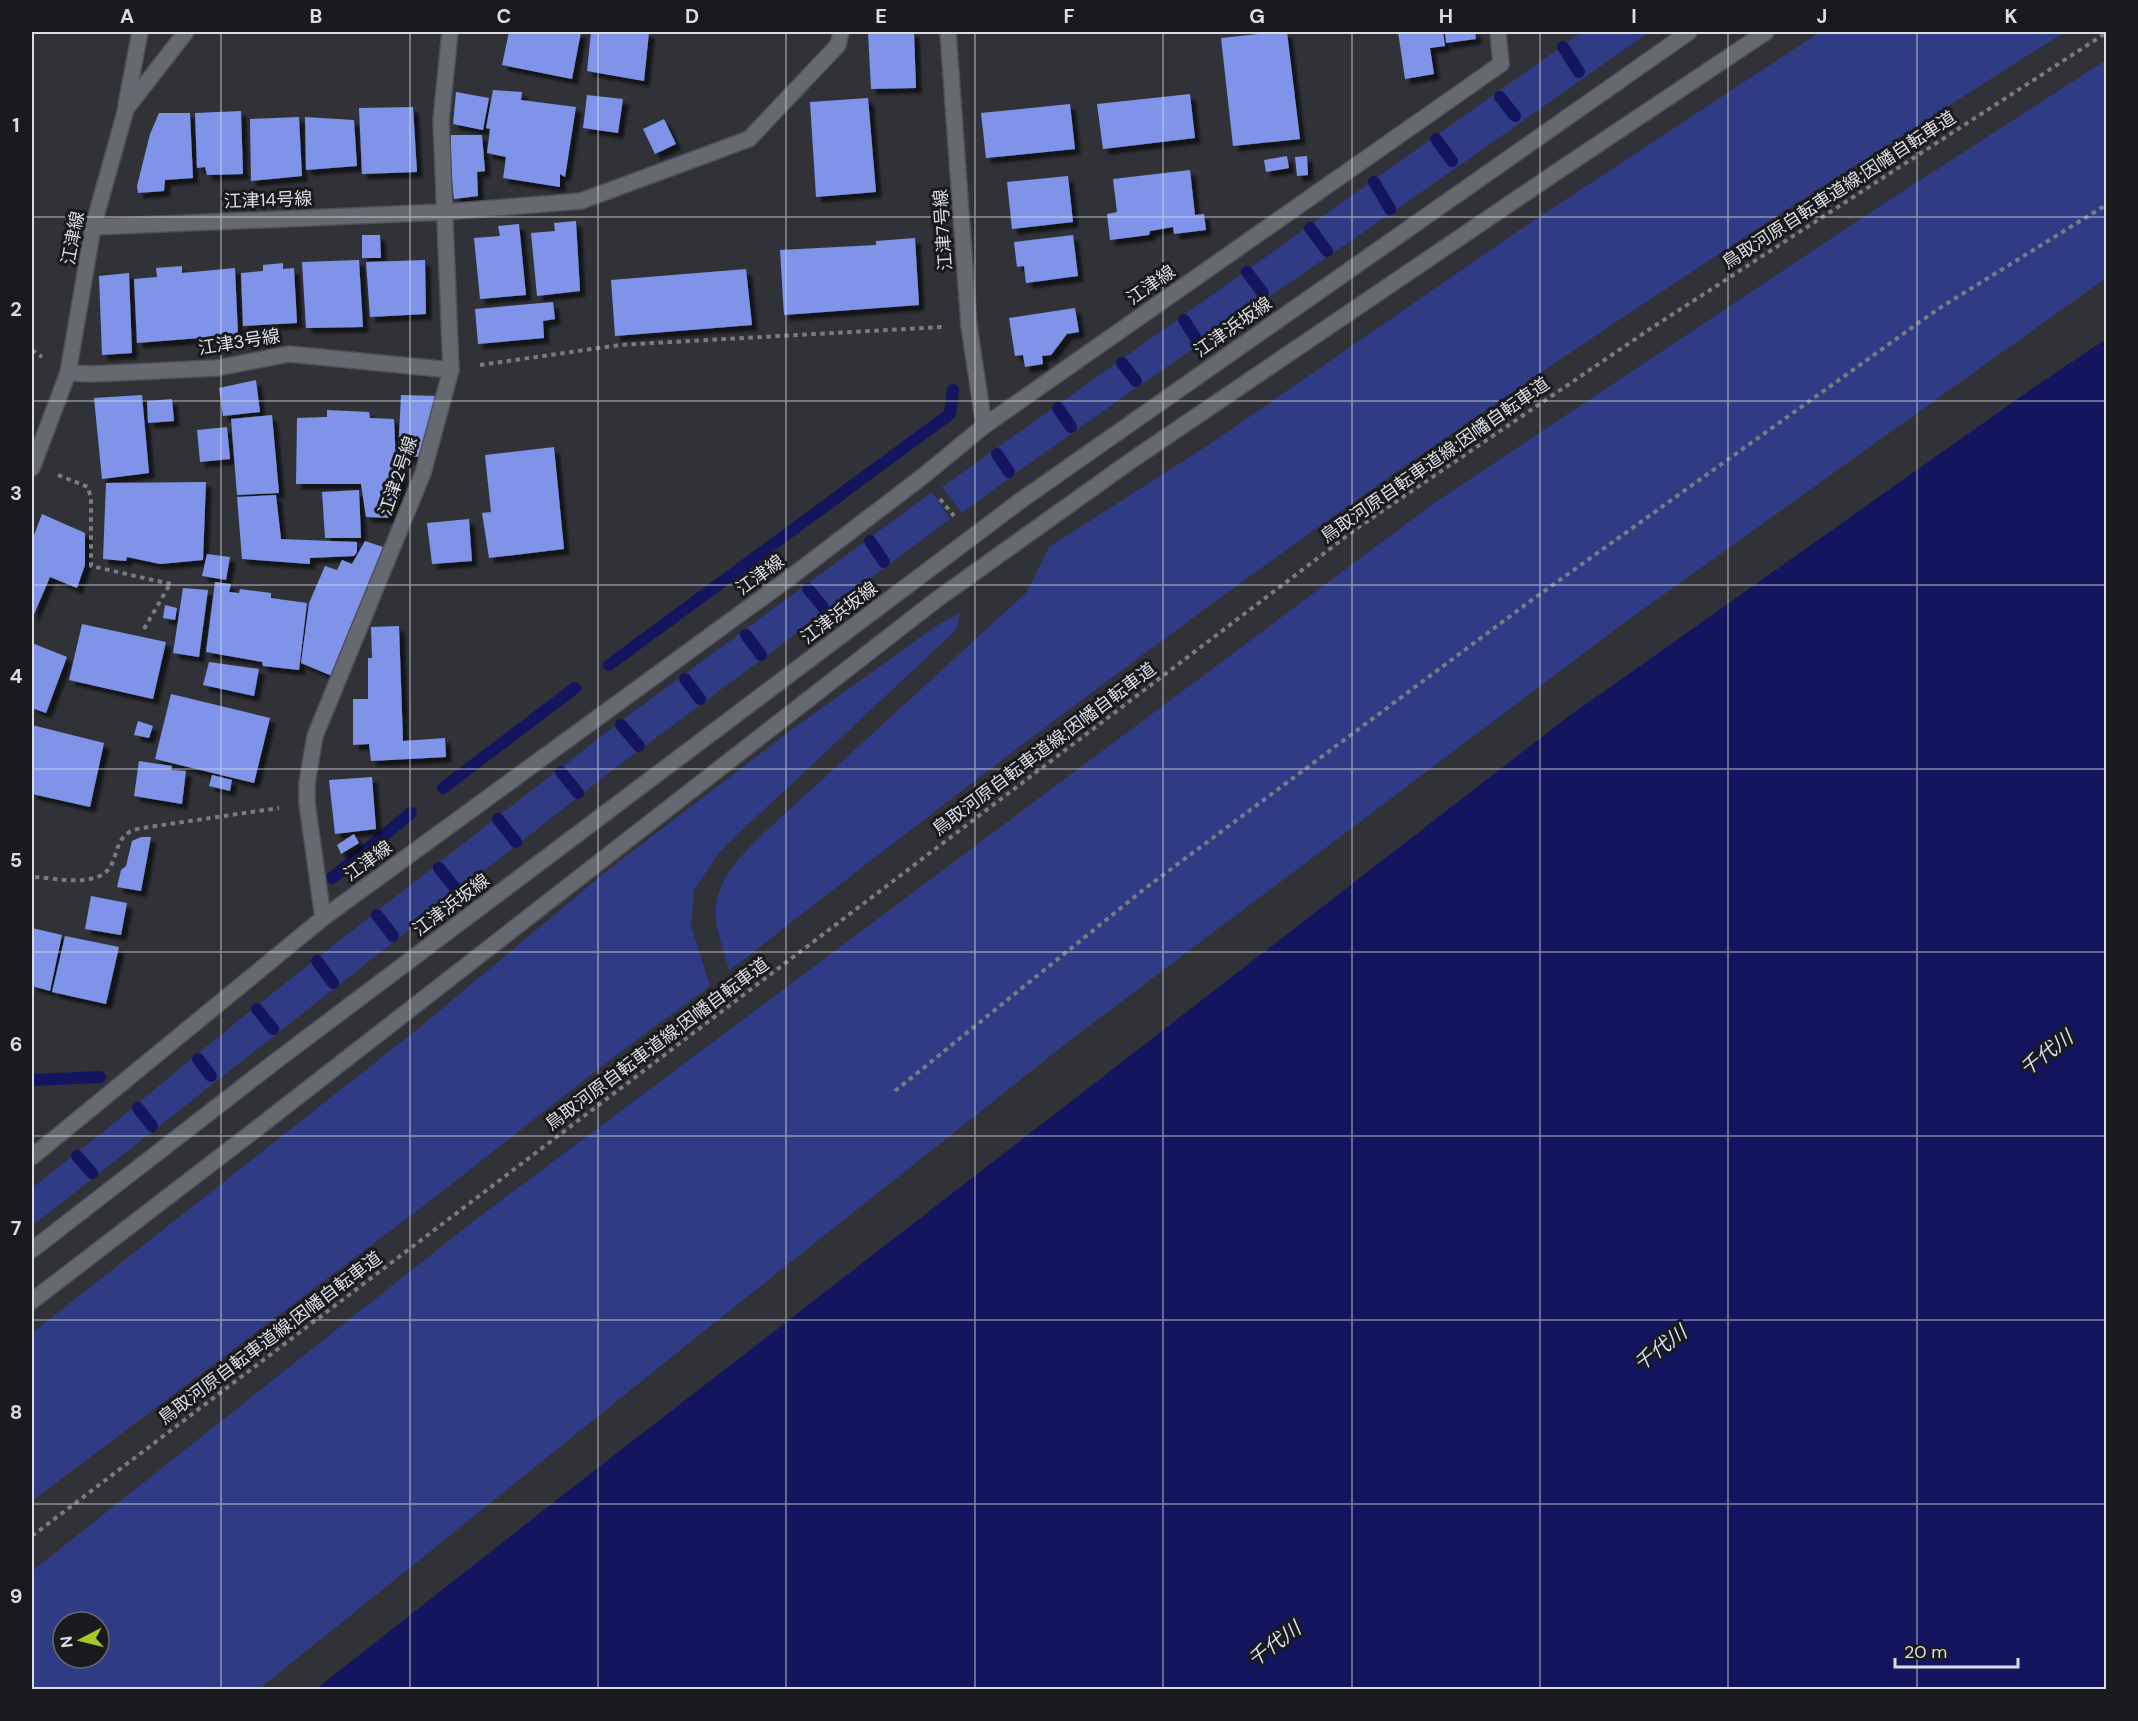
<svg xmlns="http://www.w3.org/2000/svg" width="2138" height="1721" font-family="'DM Sans','Noto Sans JP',sans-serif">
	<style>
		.green { fill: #2f3c85; fill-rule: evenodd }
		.water { fill: #13155e }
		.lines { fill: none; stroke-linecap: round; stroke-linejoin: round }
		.stream { stroke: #13155e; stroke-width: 12 }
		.building { fill: #7f94e8; filter: url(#shadow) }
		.minor-casing { stroke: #4f5156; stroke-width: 18 }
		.path { stroke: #7b7c81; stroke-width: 4; stroke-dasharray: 4.5 4.5; stroke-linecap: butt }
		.minor { stroke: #676970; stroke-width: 15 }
		.grid { fill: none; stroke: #dcdde1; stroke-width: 1.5; stroke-opacity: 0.55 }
		.labels { text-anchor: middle; stroke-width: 6; stroke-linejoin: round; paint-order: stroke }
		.street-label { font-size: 18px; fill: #dcdde1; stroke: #191a1d }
		.water-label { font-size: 20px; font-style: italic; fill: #d6ddf3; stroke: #191a1d }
		.neatline { fill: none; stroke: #dcdde1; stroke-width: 2 }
		.grid-label { font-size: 20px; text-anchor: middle; font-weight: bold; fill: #dcdde1 }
	</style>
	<defs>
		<filter id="shadow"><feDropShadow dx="5.5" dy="5.5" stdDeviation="1.5" flood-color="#0009"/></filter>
	</defs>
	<rect width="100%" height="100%" fill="#303238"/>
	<g class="green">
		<path d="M1582 32H1649C1565 91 1481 151 1397 209 1251 310 1104 407 962 513L942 487Z"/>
		<path d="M1820 32H2065C1806 195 1549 362 1300 540 1111 676 925 817 742 961L729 970C725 953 718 936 716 920 711 884 741 856 764 833L1026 593 1049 547 1213 442 1521 229Z"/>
		<path d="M2106 60V278L1628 620 1073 1038 709 1327 259 1689H32V1571L471 1223 1430 506 1862 218ZM63 1622H99V1658H63Z"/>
		<polygon points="932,492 950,519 610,772 32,1226 32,1188 103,1132 240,1019 483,828 629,715"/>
		<polygon points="960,613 956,630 721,850 694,890 691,926 710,986 611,1059 430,1201 32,1501 32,1333 419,1028 608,870 790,731 939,624"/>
	</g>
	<polygon class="water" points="2106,339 2106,1689 316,1689 595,1470 1565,719 2030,390"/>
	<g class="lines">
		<g class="stream">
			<polyline points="1563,47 1579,72"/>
			<polyline points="1500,97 1515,116"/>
			<polyline points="1436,139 1452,161"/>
			<polyline points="1374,182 1390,209"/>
			<polyline points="1310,228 1327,251"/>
			<polyline points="1247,272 1263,293"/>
			<polyline points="1184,320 1195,337"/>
			<polyline points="1122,363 1136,381"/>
			<polyline points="1058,408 1071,427"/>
			<polyline points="997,454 1009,472"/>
			<polyline points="870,541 884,562"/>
			<polyline points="808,589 823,607"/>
			<polyline points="746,635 761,655"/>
			<polyline points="609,665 950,414 953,390"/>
			<polyline points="685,679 700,699"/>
			<polyline points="621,725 639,746"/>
			<polyline points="561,772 578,793"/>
			<polyline points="443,788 575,688"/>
			<polyline points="498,819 516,842"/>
			<polyline points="439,868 456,889"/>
			<polyline points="332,878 411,813"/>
			<polyline points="377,915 393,936"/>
			<polyline points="317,961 333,983"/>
			<polyline points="257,1009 273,1029"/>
			<polyline points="198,1059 211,1076"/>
			<polyline points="32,1080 100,1077"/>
			<polyline points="138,1108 152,1126"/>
			<polyline points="77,1156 92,1173"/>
		</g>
	</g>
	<g class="building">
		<polygon points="509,32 581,32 572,79 502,65"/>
		<polygon points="591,32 649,32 644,81 587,71"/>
		<polygon points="868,32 914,32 916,88 871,89"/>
		<polygon points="1277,32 1287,32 1300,139 1233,146 1221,38"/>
		<polygon points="1398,32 1443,32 1445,46 1430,48 1434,74 1405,79"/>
		<polygon points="1445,32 1475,32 1476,39 1446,43"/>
		<polygon points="493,90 522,92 521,100 576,107 565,177 560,174 560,187 503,178 506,157 487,153 490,129 486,128"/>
		<polygon points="456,92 489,98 483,130 453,124"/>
		<polygon points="1190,94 1195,138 1103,149 1097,104"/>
		<polygon points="587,95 623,99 618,133 583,128"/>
		<polygon points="868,98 876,192 816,197 810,102"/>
		<polygon points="1070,104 1075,149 986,158 981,113"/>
		<polygon points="413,107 417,172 362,174 359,108"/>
		<polygon points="241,111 243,174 207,175 205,167 197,168 195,113"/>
		<polygon points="159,113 190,113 193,178 165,180 164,191 138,193 137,186 150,134"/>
		<polygon points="299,117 302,176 251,181 250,119"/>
		<polygon points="305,117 354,120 357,166 306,170"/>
		<polygon points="664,119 676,144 655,154 643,129"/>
		<polygon points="451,135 482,135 485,171 477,172 478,196 454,199 450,161"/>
		<polygon points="1287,156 1289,168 1266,172 1264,160"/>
		<polygon points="1307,156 1308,175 1297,176 1295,157"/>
		<polygon points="1190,170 1195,215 1204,214 1206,230 1174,234 1173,227 1150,231 1149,235 1110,240 1107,214 1117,212 1113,179"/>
		<polygon points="1068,176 1073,222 1012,229 1007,182"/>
		<polygon points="576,221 580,291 537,296 531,233 555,231 554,223"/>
		<polygon points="519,224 526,295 480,299 474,238 500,236 498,226"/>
		<polygon points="362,235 380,235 381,258 362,258"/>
		<polygon points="1073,235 1078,276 1026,283 1024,266 1017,267 1014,242"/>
		<polygon points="915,238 919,305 784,315 780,250 876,245 876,241"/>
		<polygon points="359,260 363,327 306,328 302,262"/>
		<polygon points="425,260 426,314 370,317 366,262"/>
		<polygon points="283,263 283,269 294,268 297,323 243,326 241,273 263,271 263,265"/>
		<polygon points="182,266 182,273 235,268 238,335 137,343 134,279 157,277 156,268"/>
		<polygon points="746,269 752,325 615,336 611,280"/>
		<polygon points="129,273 132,353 102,355 99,276"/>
		<polygon points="553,302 555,319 543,321 544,338 478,344 475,309"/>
		<polygon points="1075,308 1079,332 1067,334 1051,355 1042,356 1043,364 1025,367 1023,355 1015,356 1009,318"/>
		<polygon points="256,380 260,412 223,416 219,388"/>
		<polygon points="142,395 149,473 102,479 94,398"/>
		<polygon points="401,395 439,396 419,457 398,455"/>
		<polygon points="172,399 174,421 148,423 147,401"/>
		<polygon points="327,410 369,412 370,418 394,419 396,464 402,465 400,495 392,518 366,517 361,484 296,484 297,418 327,417"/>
		<polygon points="272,415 279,493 237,495 231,419"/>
		<polygon points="227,427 230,459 200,462 197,430"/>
		<polygon points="554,447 564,549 489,558 482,513 491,512 485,455"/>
		<polygon points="206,482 203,560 160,564 127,557 126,561 103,559 106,483"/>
		<polygon points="359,490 361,538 325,538 322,492"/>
		<polygon points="276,495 281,539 357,542 357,552 354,556 310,558 310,564 242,559 237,497"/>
		<polygon points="42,514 85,533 85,565 77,588 50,577 32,619 32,541"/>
		<polygon points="469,519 472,561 432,564 427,523"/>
		<polygon points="365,541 383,547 332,676 301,663 309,603 325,566 337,570 342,560 352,564"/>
		<polygon points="207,554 230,557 226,580 202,576"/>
		<polygon points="215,582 231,584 229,592 239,593 240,589 271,593 271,598 307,603 299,670 263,666 262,662 206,652"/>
		<polygon points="183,588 208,590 199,657 173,653"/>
		<polygon points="165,605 177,608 175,620 163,618"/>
		<polygon points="82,624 166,642 153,699 69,680"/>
		<polygon points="399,626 403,741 445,738 446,757 371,761 369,744 353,745 353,699 368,699 368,658 372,658 371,627"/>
		<polygon points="32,643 67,657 46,713 32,708"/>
		<polygon points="209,662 259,669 254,696 203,685"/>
		<polygon points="171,694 270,718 254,783 155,759"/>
		<polygon points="138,721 153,726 149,738 134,735"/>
		<polygon points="32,725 104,743 90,807 32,794"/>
		<polygon points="139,761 172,766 171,770 186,771 182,804 134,796"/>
		<polygon points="212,775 232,780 230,791 209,786"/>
		<polygon points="372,777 376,829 335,834 329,780"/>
		<polygon points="354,834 359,843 341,854 337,845"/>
		<polygon points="141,837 151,837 141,891 117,887 121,870 126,866 132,841"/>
		<polygon points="91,896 127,903 121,935 85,929"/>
		<polygon points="32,928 62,935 50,991 32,986"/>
		<polygon points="65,936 119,947 106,1004 52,992"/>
	</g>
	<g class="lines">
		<g class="minor-casing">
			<g id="minor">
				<polyline points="948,32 969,326 984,426"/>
				<polyline points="126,105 140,32"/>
				<polyline points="93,227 445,212 581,201 749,139 838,45 841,32"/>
				<polyline points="68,373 92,374 217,368 289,354 451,370"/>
				<polyline points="32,468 68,373 93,227 126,109 186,32"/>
				<polyline points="323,918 307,803 307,783 315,736 423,473 451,370 441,120 450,32"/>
				<polyline points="32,1157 323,918 792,576 922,477 984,426 1501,64 1498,32"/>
				<polyline points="32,1250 272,1064 1020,501 1689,32"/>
				<polyline points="32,1301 255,1130 936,600 1132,460 1555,173 1766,32"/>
			</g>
		</g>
		<g class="path">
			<polyline points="32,350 42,357"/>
			<polyline points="480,365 620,345 942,327"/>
			<polyline points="58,475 88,487 91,499 91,566 175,585"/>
			<polyline points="940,499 954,516"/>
			<polyline points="144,629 170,584"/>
			<path d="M35 877C54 878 79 884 97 877 120 869 111 845 128 833 132 830 138 829 142 828L279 808"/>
			<polyline points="895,1091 1143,890 1529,602 1938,309 2106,205"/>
			<polyline points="32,1536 1356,529 1650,329 2106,33"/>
		</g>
		<use href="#minor" class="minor"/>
	</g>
	<path class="grid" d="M221 32V1690M410 32V1690M598 32V1690M786 32V1690M975 32V1690M1163 32V1690M1352 32V1690M1540 32V1690M1728 32V1690M1917 32V1690M32 217H2106M32 401H2106M32 585H2106M32 769H2106M32 952H2106M32 1136H2106M32 1320H2106M32 1504H2106"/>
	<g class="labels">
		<g class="street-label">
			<text transform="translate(1839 190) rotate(-33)" y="6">鳥取河原自転車道線;因幡自転車道</text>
			<text transform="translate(268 200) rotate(-2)" y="6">江津14号線</text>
			<text transform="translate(943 230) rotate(-94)" y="6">江津7号線</text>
			<text transform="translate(73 238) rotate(-79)" y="6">江津線</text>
			<text transform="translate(1151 285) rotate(-35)" y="6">江津線</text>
			<text transform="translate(1233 327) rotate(-35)" y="6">江津浜坂線</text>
			<text transform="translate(239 342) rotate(-9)" y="6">江津3号線</text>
			<text transform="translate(1435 460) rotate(-35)" y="6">鳥取河原自転車道線;因幡自転車道</text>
			<text transform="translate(398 476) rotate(-71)" y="6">江津2号線</text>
			<text transform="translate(760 575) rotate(-36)" y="6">江津線</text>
			<text transform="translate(839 613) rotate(-37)" y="6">江津浜坂線</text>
			<text transform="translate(1044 749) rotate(-37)" y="6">鳥取河原自転車道線;因幡自転車道</text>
			<text transform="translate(368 861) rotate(-36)" y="6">江津線</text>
			<text transform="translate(451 905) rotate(-37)" y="6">江津浜坂線</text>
			<text transform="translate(657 1044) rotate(-37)" y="6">鳥取河原自転車道線;因幡自転車道</text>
			<text transform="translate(270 1338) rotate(-37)" y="6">鳥取河原自転車道線;因幡自転車道</text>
		</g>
		<g class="water-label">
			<text transform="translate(2046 1053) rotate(-37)" y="7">千代川</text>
			<text transform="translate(1660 1348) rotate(-37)" y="7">千代川</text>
			<text transform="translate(1274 1644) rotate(-37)" y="7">千代川</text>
		</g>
	</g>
	<rect width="2138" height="1721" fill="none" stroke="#191a1d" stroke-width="66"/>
	<g transform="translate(81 1640) rotate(263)"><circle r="28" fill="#191a1d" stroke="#67686b" stroke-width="1.5"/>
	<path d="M0-4.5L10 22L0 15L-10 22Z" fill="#a4c824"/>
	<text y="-9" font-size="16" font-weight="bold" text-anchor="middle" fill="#dcdde1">N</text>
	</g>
	<path d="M1895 1658v9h123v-9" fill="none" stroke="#dcdde1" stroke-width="3"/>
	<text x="1904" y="1658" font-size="18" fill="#dcdde1" stroke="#191a1d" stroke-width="4.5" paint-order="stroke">20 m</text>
	<rect x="33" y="33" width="2072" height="1655" class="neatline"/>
	<g class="grid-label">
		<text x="127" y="23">A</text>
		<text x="316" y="23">B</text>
		<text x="504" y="23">C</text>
		<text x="692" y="23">D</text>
		<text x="881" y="23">E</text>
		<text x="1069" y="23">F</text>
		<text x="1257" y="23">G</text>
		<text x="1446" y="23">H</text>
		<text x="1634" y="23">I</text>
		<text x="1822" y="23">J</text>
		<text x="2011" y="23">K</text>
		<text x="16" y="132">1</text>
		<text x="16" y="316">2</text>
		<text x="16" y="500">3</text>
		<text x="16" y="683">4</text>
		<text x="16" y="867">5</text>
		<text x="16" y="1051">6</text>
		<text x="16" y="1235">7</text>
		<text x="16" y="1419">8</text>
		<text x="16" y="1603">9</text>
	</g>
</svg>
